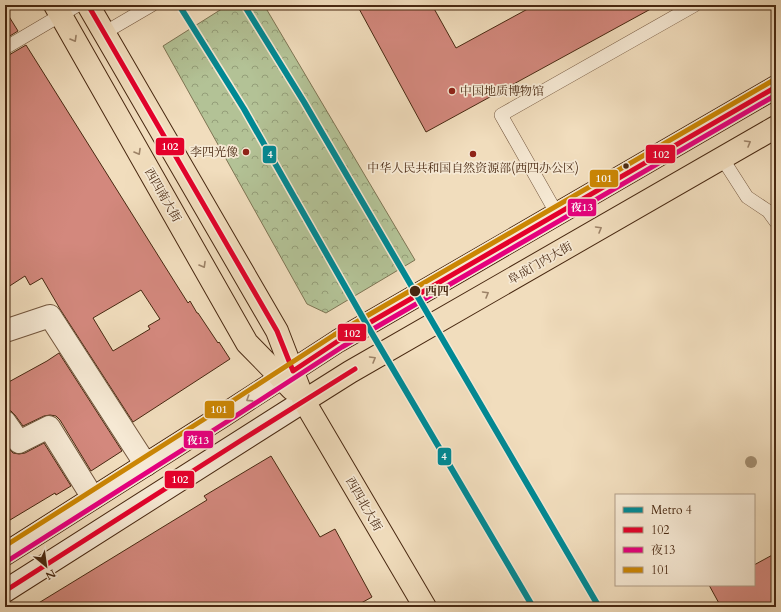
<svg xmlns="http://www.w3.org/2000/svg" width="781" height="612" font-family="Cardo,'Noto Serif SC',serif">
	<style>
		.park { fill: url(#park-crowns); stroke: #7e7554 }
		.building { fill: #d3887d; stroke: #482811; fill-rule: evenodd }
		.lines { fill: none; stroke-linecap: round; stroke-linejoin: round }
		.lane-casing { stroke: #72553c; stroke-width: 14 }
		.street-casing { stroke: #72553c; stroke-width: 24 }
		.secondary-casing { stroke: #482811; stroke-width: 24 }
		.primary-casing { stroke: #482811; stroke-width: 24 }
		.lane { stroke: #f6e9d4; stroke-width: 13 }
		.street { stroke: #f6e9d4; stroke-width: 22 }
		.secondary { stroke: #f6e9d4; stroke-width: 22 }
		.primary { stroke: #f1ddbd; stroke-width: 22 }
		.bus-1-casing { stroke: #f6e9d4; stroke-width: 8 }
		.bus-2-casing { stroke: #f6e9d4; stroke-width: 8 }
		.bus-3-casing { stroke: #f6e9d4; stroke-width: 8 }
		.bus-1 { stroke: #e4002b; stroke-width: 5 }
		.bus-2 { stroke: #e5007d; stroke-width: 5 }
		.bus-3 { stroke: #cb8604; stroke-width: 5 }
		.metro-1-casing { stroke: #f6e9d4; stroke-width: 9 }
		.metro-1 { stroke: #008994; stroke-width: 6 }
		.tree { fill: #a38e71 }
		.oneway { stroke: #9c8267 }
		.oneway2 { stroke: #9f8872 }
		.poi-dot { fill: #8f2418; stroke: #f6e9d4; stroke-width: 1.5 }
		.bus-dot { fill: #482811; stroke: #f6e9d4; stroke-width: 1.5 }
		.labels { text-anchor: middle; stroke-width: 3.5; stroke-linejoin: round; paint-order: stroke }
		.poi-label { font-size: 12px; fill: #482811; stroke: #f6e9d4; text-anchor: start }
		.street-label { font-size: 12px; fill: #482811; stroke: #f6e9d4 }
		.stop-label { font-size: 12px; font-weight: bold; fill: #482811; stroke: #f6e9d4; text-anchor: start }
		.line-badge { stroke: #f6e9d4; stroke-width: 1.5 }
		.badge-label { font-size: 11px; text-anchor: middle; font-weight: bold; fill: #fff }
	</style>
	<defs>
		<pattern id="park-crowns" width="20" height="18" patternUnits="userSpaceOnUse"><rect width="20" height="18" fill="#b3c296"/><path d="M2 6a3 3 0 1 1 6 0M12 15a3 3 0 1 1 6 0" fill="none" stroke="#949e79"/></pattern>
	</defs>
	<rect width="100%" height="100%" fill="#f1ddbd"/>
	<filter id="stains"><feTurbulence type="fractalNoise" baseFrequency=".005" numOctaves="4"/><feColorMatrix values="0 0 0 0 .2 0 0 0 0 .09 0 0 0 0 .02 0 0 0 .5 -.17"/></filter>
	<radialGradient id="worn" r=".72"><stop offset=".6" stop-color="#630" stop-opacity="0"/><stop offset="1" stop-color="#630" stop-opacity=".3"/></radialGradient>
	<polygon class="park" points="228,5 264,5 415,260 326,313 307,304 163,46"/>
	<g class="building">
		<polygon points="357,5 432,5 456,48 535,5 658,5 426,132"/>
		<polygon points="5,10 18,31 5,39"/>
		<path d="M26 45 176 284 188 303 190 301 197 313H198L218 343 219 342 230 359 133 422 60 309 42 278 30 285 25 276 5 289V56L9 55ZM141 290 160 319 148 326 150 329 113 351 93 318Z"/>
		<polygon points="59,353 122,451 91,471 60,420 56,416 50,415 44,416 23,426 15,415 11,411 5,410 5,384 47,361"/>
		<polygon points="44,443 71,486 56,495 55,493 5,523 5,444 13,453 19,454 25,453"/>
		<polygon points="271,456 320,537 335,529 372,597 354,607 32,607 207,500 204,496"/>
		<polygon points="776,553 776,607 721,607 709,585 754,585 754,565"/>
	</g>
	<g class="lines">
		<g class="lane-casing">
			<g id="lane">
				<polyline points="104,33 152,5"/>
				<polyline points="5,48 78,5"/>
				<polyline points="722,158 747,197 768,211 776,222"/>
				<polyline points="557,214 501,115 695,5"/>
			</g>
		</g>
		<g class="street-casing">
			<g id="street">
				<polyline points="5,331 50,316 146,465"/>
				<polyline points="5,422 19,442 49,427 93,498"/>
			</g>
		</g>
		<g class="secondary-casing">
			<g id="secondary">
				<polyline points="5,554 224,415 281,378"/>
				<polyline points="5,591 304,401"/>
			</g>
		</g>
		<g class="primary-casing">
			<g id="primary">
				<polyline points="55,5 247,343 292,389"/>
				<polyline points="88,5 277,331 304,401 425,607"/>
				<polyline points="281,378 338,341 776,87"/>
				<polyline points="304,401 350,372 776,127"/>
			</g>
		</g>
		<use href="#lane" class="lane"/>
		<use href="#street" class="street"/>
		<use href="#secondary" class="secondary"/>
		<use href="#primary" class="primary"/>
		<g class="bus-1-casing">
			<g id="bus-1">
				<polyline points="88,5 277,331 293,371 338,341 776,87"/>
				<polyline points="5,591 240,441 355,369"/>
			</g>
		</g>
		<g class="bus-2-casing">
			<polyline id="bus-2" points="9,560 228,421 342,347 776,95"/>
		</g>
		<g class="bus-3-casing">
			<polyline id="bus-3" points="5,546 220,409 334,335 772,81"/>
		</g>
		<use href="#bus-1" class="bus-1"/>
		<use href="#bus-2" class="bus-2"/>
		<use href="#bus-3" class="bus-3"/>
		<g class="metro-1-casing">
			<g id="metro-1">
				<polyline points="179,5 244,109 367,325 533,607"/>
				<polyline points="244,5 304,102 599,607"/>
			</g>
		</g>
		<use href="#metro-1" class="metro-1"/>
	</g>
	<circle class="tree" cx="751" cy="462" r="6"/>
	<defs><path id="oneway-chevron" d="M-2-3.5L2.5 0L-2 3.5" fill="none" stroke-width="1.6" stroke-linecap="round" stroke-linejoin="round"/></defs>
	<g class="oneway">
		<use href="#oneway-chevron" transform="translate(74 39) rotate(60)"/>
		<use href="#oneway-chevron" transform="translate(748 143) rotate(-30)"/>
		<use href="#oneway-chevron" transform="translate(138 152) rotate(60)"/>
		<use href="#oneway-chevron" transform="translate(599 229) rotate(-30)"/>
		<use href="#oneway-chevron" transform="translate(203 265) rotate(60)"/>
		<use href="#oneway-chevron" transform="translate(486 294) rotate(-30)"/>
		<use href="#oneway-chevron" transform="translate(373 359) rotate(-30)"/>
	</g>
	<use class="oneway2" href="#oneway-chevron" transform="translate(249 399) rotate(147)"/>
	<g class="poi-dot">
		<circle cx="452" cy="91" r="4"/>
		<circle cx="246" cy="152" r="4"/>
		<circle cx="473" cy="154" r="4"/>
	</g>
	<g class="bus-dot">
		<circle cx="626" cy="166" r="3.5"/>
		<circle cx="415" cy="291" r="6"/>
	</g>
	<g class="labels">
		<g class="poi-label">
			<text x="460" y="95">中国地质博物馆</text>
			<text x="238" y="156" text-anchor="end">李四光像</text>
			<text x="473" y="172" text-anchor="middle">中华人民共和国自然资源部(西四办公区)</text>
		</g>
		<g class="street-label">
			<text transform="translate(163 195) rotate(60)" y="4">西四南大街</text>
			<text transform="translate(540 263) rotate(-30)" y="4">阜成门内大街</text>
			<text transform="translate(364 504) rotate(60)" y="4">西四北大街</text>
		</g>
		<g class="stop-label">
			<text x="425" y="295">西四</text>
		</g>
	</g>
	<g class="line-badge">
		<rect x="155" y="137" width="30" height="19" rx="4" fill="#e4002b"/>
		<rect x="645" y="144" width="31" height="20" rx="4" fill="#e4002b"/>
		<rect x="262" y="145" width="15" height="19" rx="4" fill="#008994"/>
		<rect x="589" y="169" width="30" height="19" rx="4" fill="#cb8604"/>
		<rect x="567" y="198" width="30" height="19" rx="4" fill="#e5007d"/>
		<rect x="337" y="323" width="30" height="19" rx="4" fill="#e4002b"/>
		<rect x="204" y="400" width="31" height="19" rx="4" fill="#cb8604"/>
		<rect x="183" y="430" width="31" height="19" rx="4" fill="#e5007d"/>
		<rect x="437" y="447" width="15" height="19" rx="4" fill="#008994"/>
		<rect x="164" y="470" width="31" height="19" rx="4" fill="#e4002b"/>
	</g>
	<g class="badge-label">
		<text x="170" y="150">102</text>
		<text x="661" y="158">102</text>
		<text x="270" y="158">4</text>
		<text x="604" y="182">101</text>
		<text x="582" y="211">夜13</text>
		<text x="352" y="337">102</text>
		<text x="219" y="413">101</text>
		<text x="198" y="444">夜13</text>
		<text x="444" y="460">4</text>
		<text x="180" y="483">102</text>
	</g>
	<rect width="781" height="612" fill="none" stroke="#f1ddbd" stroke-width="20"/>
	<rect x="6" y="6" width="769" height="600" fill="none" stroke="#482811" stroke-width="2"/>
	<rect x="10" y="10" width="761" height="592" fill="none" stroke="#482811"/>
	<rect x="615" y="494" width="140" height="92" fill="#f6e9d4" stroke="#b09c86"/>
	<rect x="623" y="507" width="20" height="6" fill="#008994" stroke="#b09c86"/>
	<text x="651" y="514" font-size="12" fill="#482811">Metro 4</text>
	<rect x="623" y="527" width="20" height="6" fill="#e4002b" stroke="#b09c86"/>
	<text x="651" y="534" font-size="12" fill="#482811">102</text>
	<rect x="623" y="547" width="20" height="6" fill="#e5007d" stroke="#b09c86"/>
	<text x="651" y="554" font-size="12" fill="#482811">夜13</text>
	<rect x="623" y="567" width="20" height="6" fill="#cb8604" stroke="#b09c86"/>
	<text x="651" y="574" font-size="12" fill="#482811">101</text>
	<g transform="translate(46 566) rotate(151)" stroke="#f6e9d4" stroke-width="3" paint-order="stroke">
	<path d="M0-3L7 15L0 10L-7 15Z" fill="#482811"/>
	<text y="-6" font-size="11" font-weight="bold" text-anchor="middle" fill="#482811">N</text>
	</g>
	<rect width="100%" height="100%" filter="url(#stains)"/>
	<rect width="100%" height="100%" fill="url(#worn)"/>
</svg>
